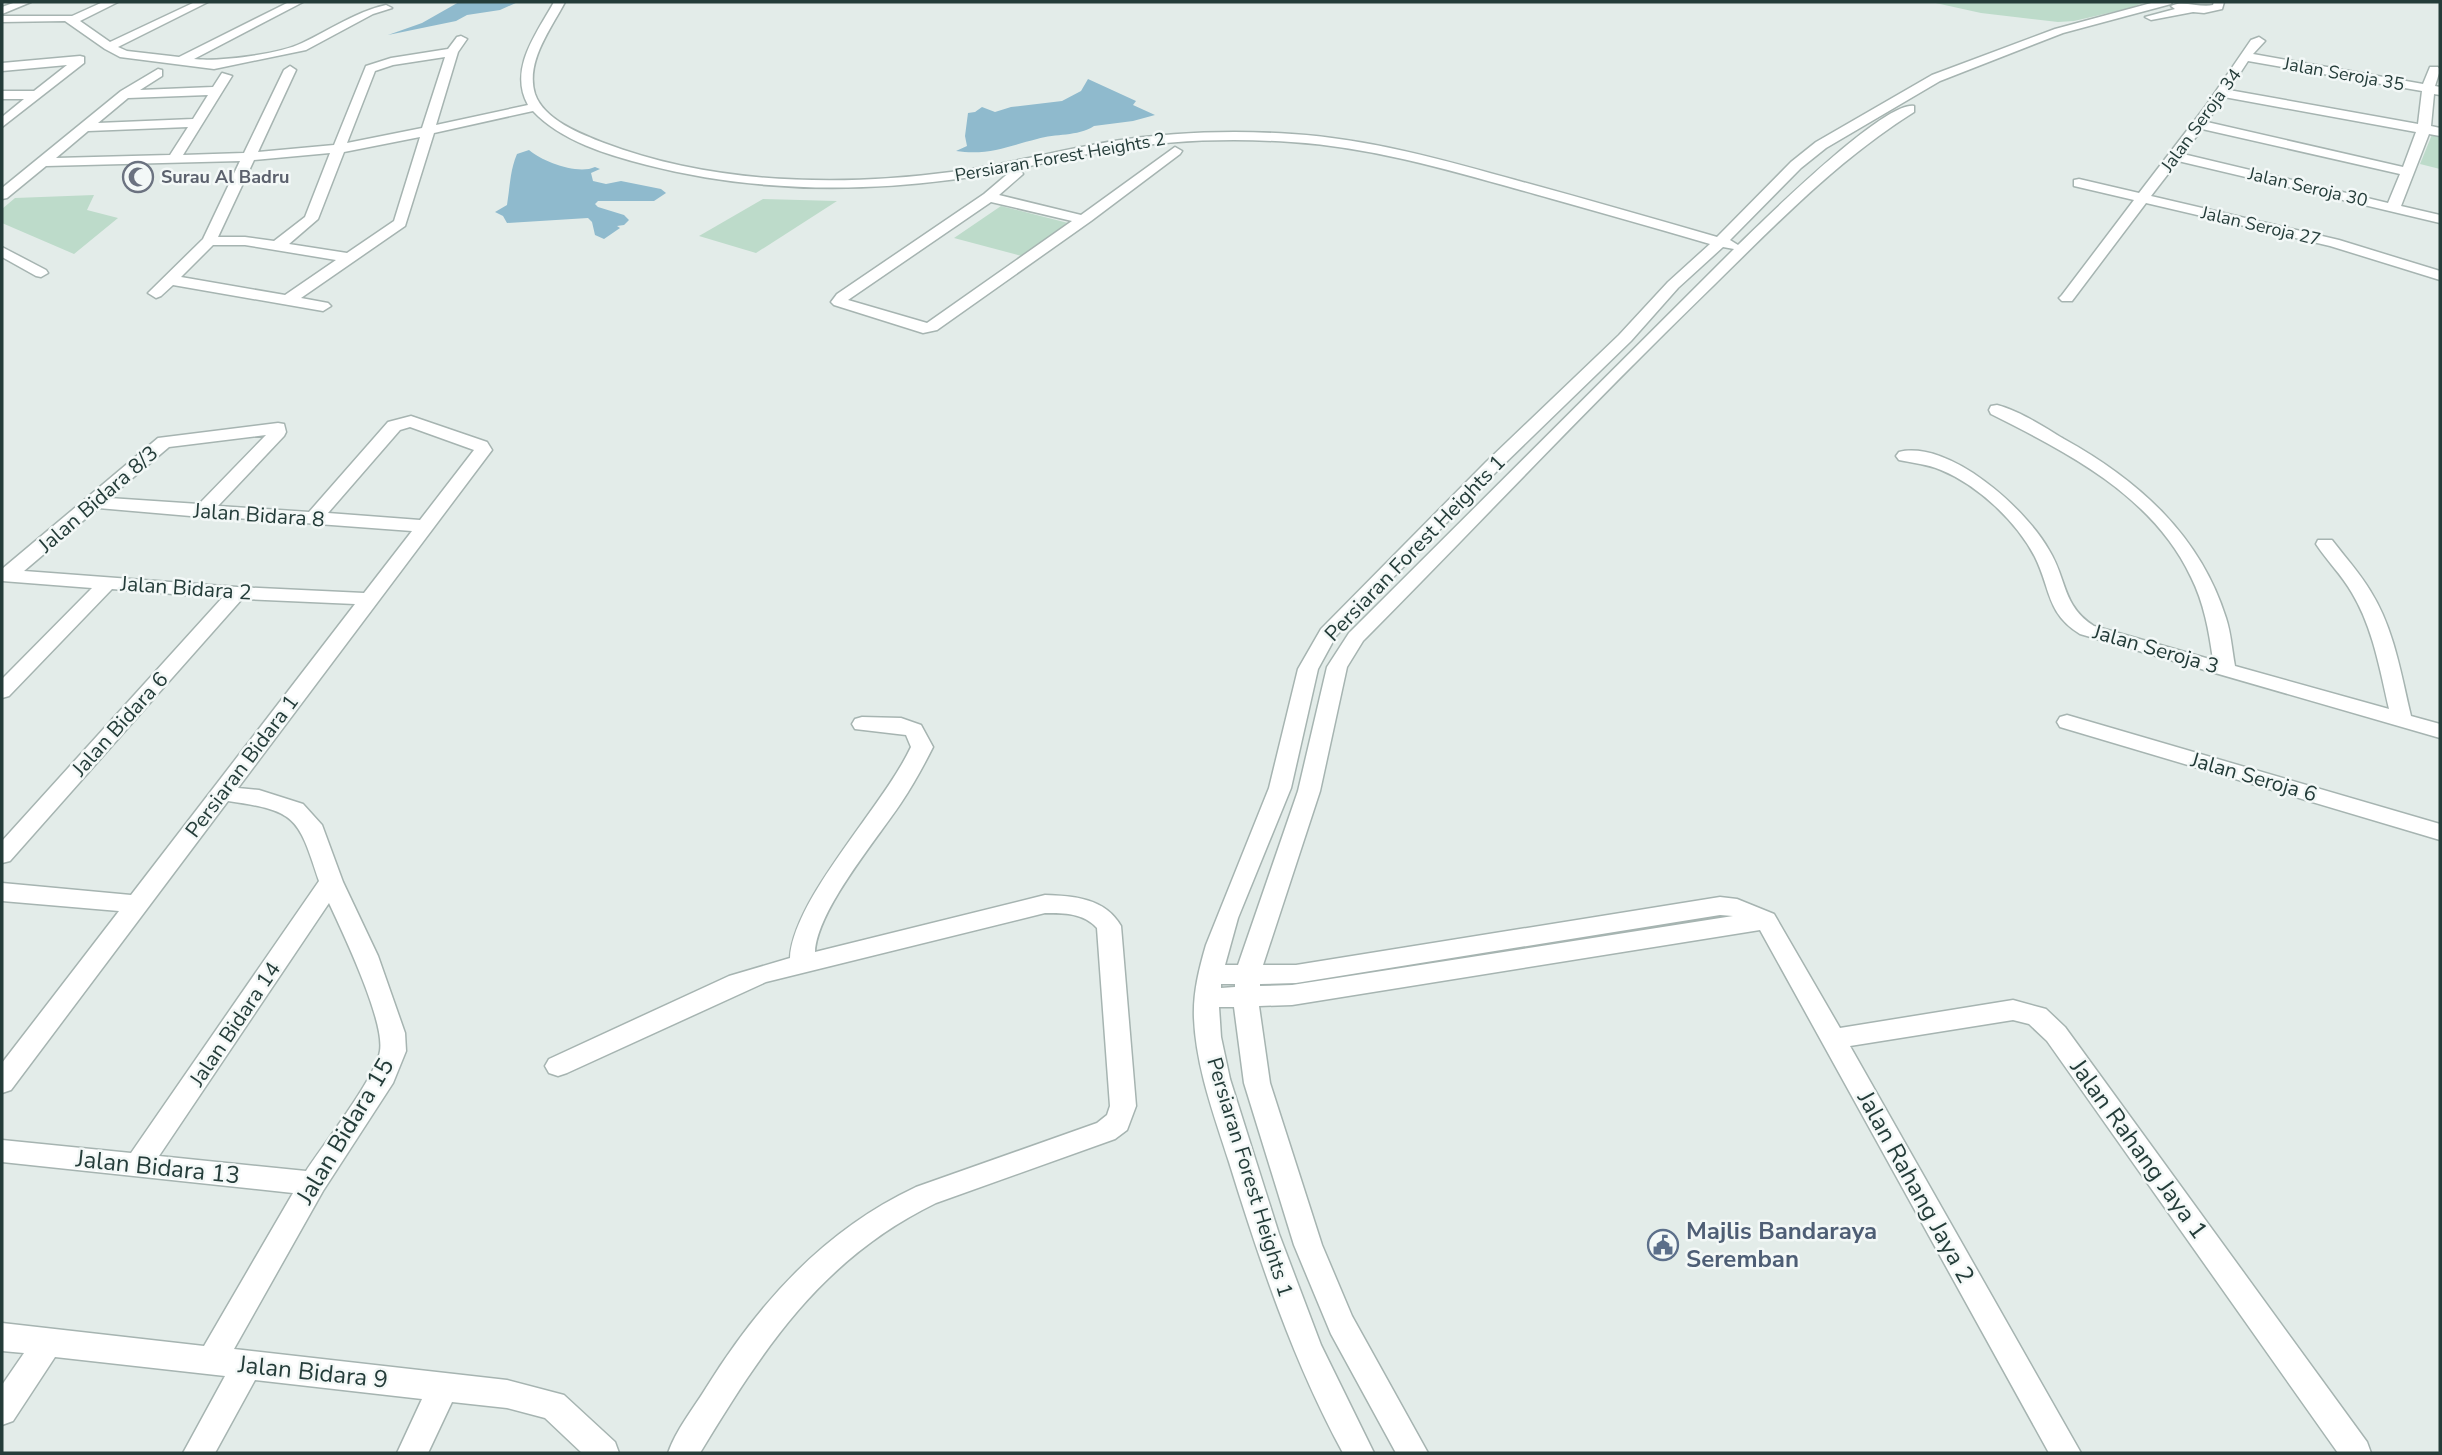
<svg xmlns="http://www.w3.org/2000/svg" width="2442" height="1455" font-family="'Nunito Sans',sans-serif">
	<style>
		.green { fill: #bddbca }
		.water { fill: #8fbacd }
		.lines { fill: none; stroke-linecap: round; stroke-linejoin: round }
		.minor-casing { stroke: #a6b4b1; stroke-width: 3 }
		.minor { fill: #fff; fill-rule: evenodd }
		.labels { text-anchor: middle; stroke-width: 5; stroke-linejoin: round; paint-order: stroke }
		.far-street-label { font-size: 18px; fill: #243c39; stroke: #f3f8f7 }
		.far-worship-label { font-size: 18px; font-weight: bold; fill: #5b616d; stroke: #f3f8f7; text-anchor: start }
		.street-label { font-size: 21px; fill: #243c39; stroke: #f3f8f7 }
		.near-street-label { font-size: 24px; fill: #243c39; stroke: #f3f8f7 }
		.near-service-label { font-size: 24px; font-weight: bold; fill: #4e5e75; stroke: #f3f8f7; text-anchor: start }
	</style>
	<rect width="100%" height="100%" fill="#e3ece9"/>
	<g class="green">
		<polygon points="1931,2 2145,2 2130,8 2074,21 2058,22 1981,13"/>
		<polygon points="2433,132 2440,133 2440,169 2420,164"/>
		<polygon points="94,195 87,210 118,218 74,254 2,223 2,209 15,198"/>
		<polygon points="763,199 837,201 756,253 699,236"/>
		<polygon points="1001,206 1076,225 1029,258 954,238"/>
	</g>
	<g class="water">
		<polygon points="459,2 518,2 500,10 467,15 456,21 388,35 422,23"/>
		<path d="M1088 79 1136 101 1133 105 1155 115 1133 121 1094 126C1077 137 1056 133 1037 139 1008 146 988 156 956 151L967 146 965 136 968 113 975 112 982 107 995 112 1011 107 1062 101 1081 91Z"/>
		<path d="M529 150C543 162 578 175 595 167L600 169 591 173 593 181 606 184 621 181 661 189 666 193 654 201H598L595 204 598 207 624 215 629 220 624 225 617 226 620 228 604 239 595 235 592 222 588 218 507 223 503 216 495 212 507 205C510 187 510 170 517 154Z"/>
	</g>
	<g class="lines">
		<g class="minor-casing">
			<g id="minor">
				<polygon points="16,2 31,2 2,14 2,7"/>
				<path d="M103 2H118L80 21 110 42 195 2H208L118 47 127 51 179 57 289 2H303L194 59C218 62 280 54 302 43 330 30 355 12 386 5L392 8 373 14 306 50 214 69 120 57 105 49 65 21 2 22V16H72Z"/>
				<path d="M554 2H565C551 29 525 62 535 94 544 120 581 134 604 143 711 184 838 187 951 172 1006 165 1059 150 1114 141 1173 132 1233 130 1292 134 1370 139 1444 160 1519 181 1585 199 1651 218 1717 237L1791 162 1816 142 1932 75 2055 29 2155 2H2172L2171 4 2063 33 1940 81 1826 148 1801 168 1730 240 1738 245C1764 220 1884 101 1914 106V112C1839 159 1777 223 1714 285 1594 401 1480 523 1363 641L1347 667 1320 791 1263 965H1296L1720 897 1737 899 1774 914 1840 1028 2013 1000 2046 1009 2065 1027 2367 1442 2371 1453H2338L2047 1041 2029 1024 2013 1020 1850 1046 2081 1453H2049L1760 930 1292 1005 1259 1006 1270 1083 1322 1245 1352 1316 1428 1453H1396L1331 1334 1294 1245 1244 1083 1234 1007H1219L1221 1037 1230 1079 1279 1234 1321 1345 1374 1453H1343C1293 1361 1260 1262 1229 1162 1214 1115 1196 1067 1194 1018 1193 993 1199 969 1206 945L1269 788 1298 669 1321 629 1486 462 1619 335 1668 282 1710 244C1646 225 1581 207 1517 189 1442 168 1369 147 1291 142 1231 138 1170 140 1110 150 1056 159 1003 174 949 180 849 193 744 190 647 165 608 155 561 141 533 111L434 133 405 226 301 298 328 303 331 306 323 311 173 285 161 296 156 298 148 293 203 239 240 161 46 166 7 198 2 199V188L121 91 158 69 162 70V76L140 90 213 87 222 73 232 76 183 155 244 153 284 70 290 66 296 70 258 152 334 145 366 66 391 58 448 49 457 37 461 36 467 39 458 52 436 125 528 105C508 69 537 33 554 2ZM445 57 422 128 347 143 375 71 393 65ZM208 95 193 119 98 123 128 98ZM188 127 170 155 56 158 88 131ZM420 137 394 221 347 253 289 244 318 219 344 152ZM330 153 305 217 274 241 245 237H218L254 160ZM213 245H245L336 260 285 295 181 277ZM1723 247 1734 249 1349 633 1327 667 1298 791 1238 965H1225L1238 918 1291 788 1318 669 1336 636 1498 470 1631 341 1678 288ZM1720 915 1733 916 1292 985 1260 986V984L1296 983ZM1221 984H1235V987L1221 988Z"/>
				<path d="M2214 2H2224L2222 9 2204 13 2193 12 2151 20 2145 17 2175 9 2171 6C2182 0 2200 8 2213 5Z"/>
				<path d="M2259 37 2265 41 2253 54 2423 84 2430 67H2438L2440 70 2435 86 2440 87V95L2434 94 2431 126 2440 128V136L2429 134 2401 206 2440 215V223L2178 161 2151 196 2339 240 2440 271V280L2330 246 2146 203 2072 301H2062L2059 298 2062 295 2134 200 2074 186V180L2079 179 2139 193 2205 107 2251 40ZM2248 61 2422 91 2418 124 2229 90ZM2224 97 2416 132 2403 167 2207 122ZM2202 129 2400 174 2388 203 2183 154Z"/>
				<polygon points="80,56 84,57 84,63 2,127 2,117 24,99 2,99 2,91 34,91 67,65 2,71 2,63"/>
				<path d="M1175 147 1182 151 1180 154 1091 221 937 330 923 333 834 305 831 302 837 294 984 194 1011 171H1021L1023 174 999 195 1081 215ZM991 202 1072 221 927 323 848 300Z"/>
				<polygon points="2,247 46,270 48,273 41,277 36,276 2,257"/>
				<path d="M1997 405C2020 411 2044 427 2064 439 2138 480 2200 535 2226 618 2231 633 2232 650 2235 666L2389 709C2380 670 2373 628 2352 593 2342 575 2327 561 2316 544L2318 540H2332C2345 557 2360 573 2371 592 2394 629 2401 674 2411 716L2440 724V738L2080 634C2046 613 2051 589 2035 557 2017 522 1978 485 1941 470 1927 464 1913 463 1899 460L1896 456 1899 452C1950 440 2026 509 2049 550 2067 579 2062 606 2094 626L2213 660C2209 631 2204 603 2191 577 2153 496 2067 452 1991 414L1989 410 1991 406Z"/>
				<path d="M411 416 487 442 492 450 238 788 259 790 303 804 322 825 343 882 378 956 405 1033 406 1051 393 1083 323 1191 234 1349 507 1380 564 1395 615 1442 619 1453H582L545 1418 507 1408 452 1402 428 1453H397L422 1399 255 1380 215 1453H183L225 1376 55 1357 13 1421 2 1425V1385L24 1353 2 1351V1323L204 1346 293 1193 2 1162V1140L131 1153 319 881C298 817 297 811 228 801L11 1090 2 1093V1063L119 911 2 901V883L131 895 355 604 242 599 10 861 2 863V841L222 598 112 589 9 696 2 698V679L92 588 2 581V569L158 438 278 423 284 424 286 432 284 436 218 506 309 512 388 422ZM410 427 474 450 420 520 328 513 400 430ZM266 435 199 504 109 498 169 447ZM98 508 202 517 209 516 412 531 364 593 237 587 24 571ZM329 903C343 933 385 1021 380 1051 376 1077 323 1145 306 1171L159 1156Z"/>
				<polygon points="2067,715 2440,824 2440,840 2060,727 2057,722 2060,717"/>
				<path d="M862 717 901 718 921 725 933 747C923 767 913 785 901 803 877 839 817 910 815 952L1045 895C1074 896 1105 898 1121 926L1136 1106 1127 1130 1115 1139 936 1203C821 1259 764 1348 700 1453H668C676 1430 693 1409 706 1388 759 1303 824 1230 916 1187L1097 1123 1107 1115 1110 1106 1097 928C1083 913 1065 913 1045 913L766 982 567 1073 558 1076 549 1073 545 1066 549 1059 729 976 790 958C794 897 883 807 911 747L906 735 855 729 852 724 855 719Z"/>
			</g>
		</g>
		<use href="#minor" class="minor"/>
	</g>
	<defs>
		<g id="mosque-ring" transform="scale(1.575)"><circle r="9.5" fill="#f3f8f7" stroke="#6b7280" stroke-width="1.5"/><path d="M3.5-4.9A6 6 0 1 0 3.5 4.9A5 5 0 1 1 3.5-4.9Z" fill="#6b7280"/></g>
		<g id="civic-ring" transform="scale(1.575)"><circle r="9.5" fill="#f3f8f7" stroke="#5c6f8a" stroke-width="1.5"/><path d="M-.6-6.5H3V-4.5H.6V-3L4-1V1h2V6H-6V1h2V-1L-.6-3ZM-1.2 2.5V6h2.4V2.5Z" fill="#5c6f8a"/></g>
	</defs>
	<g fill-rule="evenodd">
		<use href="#mosque-ring" x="138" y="177"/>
		<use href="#civic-ring" x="1663" y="1245"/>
	</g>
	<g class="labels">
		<g class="far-street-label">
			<text transform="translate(2344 74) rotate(10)" y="6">Jalan Seroja 35</text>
			<text transform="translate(2201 120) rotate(-54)" y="6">Jalan Seroja 34</text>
			<text transform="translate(1060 157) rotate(-10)" y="6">Persiaran Forest Heights 2</text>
			<text transform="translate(2308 187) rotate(13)" y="6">Jalan Seroja 30</text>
			<text transform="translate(2261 226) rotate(13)" y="6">Jalan Seroja 27</text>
		</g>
		<g class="far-worship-label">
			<text x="161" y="183">Surau Al Badru</text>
		</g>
		<g class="street-label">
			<text transform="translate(98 499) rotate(-41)" y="7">Jalan Bidara 8/3</text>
			<text transform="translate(259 515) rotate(4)" y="7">Jalan Bidara 8</text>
			<text transform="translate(1415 548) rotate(-46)" y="7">Persiaran Forest Heights 1</text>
			<text transform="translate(186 588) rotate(4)" y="7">Jalan Bidara 2</text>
			<text transform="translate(2156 649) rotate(16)" y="7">Jalan Seroja 3</text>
			<text transform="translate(120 724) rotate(-48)" y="7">Jalan Bidara 6</text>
			<text transform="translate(242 766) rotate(-53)" y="7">Persiaran Bidara 1</text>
			<text transform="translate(2254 777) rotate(16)" y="7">Jalan Seroja 6</text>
			<text transform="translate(235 1024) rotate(-56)" y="7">Jalan Bidara 14</text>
			<text transform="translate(1250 1177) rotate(73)" y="7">Persiaran Forest Heights 1</text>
		</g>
		<g class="near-street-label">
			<text transform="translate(345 1131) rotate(-59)" y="8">Jalan Bidara 15</text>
			<text transform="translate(2139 1149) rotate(54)" y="8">Jalan Rahang Jaya 1</text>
			<text transform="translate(158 1167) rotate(6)" y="8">Jalan Bidara 13</text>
			<text transform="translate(1916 1187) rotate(61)" y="8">Jalan Rahang Jaya 2</text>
			<text transform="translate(313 1372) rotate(6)" y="8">Jalan Bidara 9</text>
		</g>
		<g class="near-service-label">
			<text x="1686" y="1239">Majlis Bandaraya<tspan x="1686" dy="28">Seremban</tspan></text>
		</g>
	</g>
	<rect width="2442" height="1455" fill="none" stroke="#243c39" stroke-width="7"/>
</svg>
